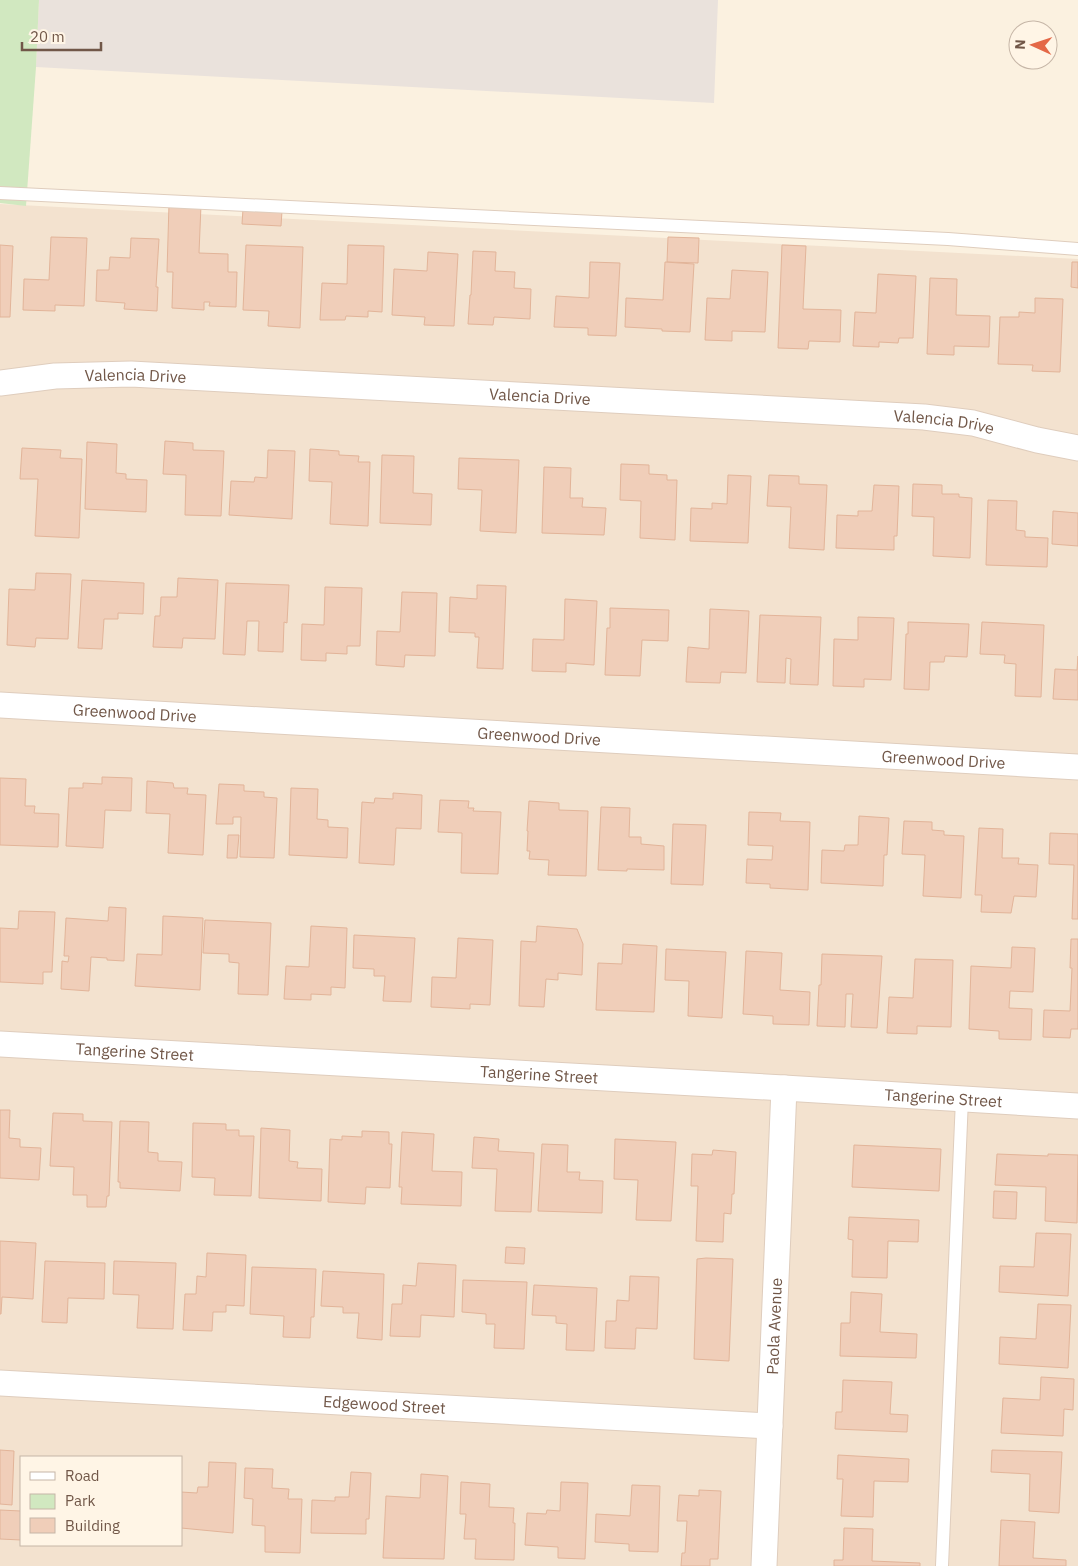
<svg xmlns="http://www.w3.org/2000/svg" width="1078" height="1566" font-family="'IBM Plex Sans',sans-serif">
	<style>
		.residential { fill: #f3e2cf; fill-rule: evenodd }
		.industrial { fill: #eae2dc }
		.green { fill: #d1e8c0 }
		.building { fill: #f0ceb9; stroke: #e2b499 }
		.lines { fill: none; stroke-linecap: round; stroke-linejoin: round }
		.lane-casing { stroke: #dfcdbd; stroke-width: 14 }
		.street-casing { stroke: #dfcdbd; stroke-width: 27 }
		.lane { stroke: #fff; stroke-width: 12 }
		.street { stroke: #fff; stroke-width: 25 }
		.labels { text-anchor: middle; stroke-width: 5; stroke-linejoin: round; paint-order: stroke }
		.street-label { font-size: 16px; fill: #715748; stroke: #fff5e6 }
	</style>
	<rect width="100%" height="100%" fill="#fbf1e0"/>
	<path class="residential" d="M0 204 1078 259V1566H0ZM21 1457H181V1545H21Z"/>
	<polygon class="industrial" points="39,0 718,0 714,103 36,67"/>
	<polygon class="green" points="0,0 39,0 36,67 26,206 0,203"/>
	<g class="building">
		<polygon points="169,204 201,205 199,253 228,254 228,272 237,272 236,307 209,306 210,302 204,302 204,310 172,308 173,272 167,272"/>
		<polygon points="243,209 282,211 281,226 242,224"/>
		<polygon points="51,237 87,238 84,306 55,305 55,311 23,310 24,279 49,280"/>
		<polygon points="668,237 699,238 698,263 667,262"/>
		<polygon points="131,238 159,239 156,287 158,287 157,311 124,309 125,303 96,301 97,270 109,270 110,257 130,258"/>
		<polygon points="0,245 13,246 10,317 0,317"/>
		<polygon points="246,245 303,247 300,328 268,326 269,311 243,310"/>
		<polygon points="348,245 384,246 382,312 368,311 368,317 346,316 345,320 320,320 322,283 347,284"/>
		<polygon points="782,245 806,246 803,309 841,310 840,342 809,341 808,349 778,348"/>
		<polygon points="473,251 496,252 495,271 515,272 514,288 531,289 530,319 494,317 493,325 468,324 470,295 471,295"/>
		<polygon points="428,252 458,254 454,326 424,325 425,317 392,315 394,269 427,271"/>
		<polygon points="590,262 620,263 616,336 588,335 588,328 554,327 556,296 589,298"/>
		<polygon points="665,262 694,264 690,332 662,331 662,329 625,327 626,298 663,300"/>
		<polygon points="1072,262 1078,262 1078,288 1071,287"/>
		<polygon points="732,270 768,272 765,332 732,331 732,341 705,340 707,298 730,299"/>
		<polygon points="878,274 916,276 913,338 899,338 898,343 879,342 879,347 853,346 855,312 876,313"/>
		<polygon points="930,278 957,279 956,315 990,316 989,347 954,346 954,355 927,354"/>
		<polygon points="1035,298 1063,299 1060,372 1032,371 1033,365 998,364 1000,317 1019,317 1019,312 1035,313"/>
		<polygon points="165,441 193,443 193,450 224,451 221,516 185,515 186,475 163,474"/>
		<polygon points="87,442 117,444 116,473 126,474 126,479 147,480 146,512 85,509"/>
		<polygon points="22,448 61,450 60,458 82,459 79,538 35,536 38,479 20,479"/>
		<polygon points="310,449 339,451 339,455 359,456 358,462 370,462 368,526 330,524 332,482 309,481"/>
		<polygon points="268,450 295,451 292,519 229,515 231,481 254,482 255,477 267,478"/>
		<polygon points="382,455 414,456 413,493 432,494 431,525 380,523"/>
		<polygon points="459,458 519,460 516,533 480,531 482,490 458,489"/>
		<polygon points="621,464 649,465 649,474 667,475 667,480 677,480 675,540 640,538 641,501 620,500"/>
		<polygon points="544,467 571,468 570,498 583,498 582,507 606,508 604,535 542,533"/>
		<polygon points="728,475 751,476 748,543 690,541 691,508 712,509 712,503 727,504"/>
		<polygon points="769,475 799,476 799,484 827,485 824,550 789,548 791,507 767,506"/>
		<polygon points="913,484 942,485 942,494 959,494 959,497 972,498 970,558 933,556 934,517 912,516"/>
		<polygon points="874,485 899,486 897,536 894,536 894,550 836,548 837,515 858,516 858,511 872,511"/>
		<polygon points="988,500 1017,501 1016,530 1025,531 1025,537 1048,538 1047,567 986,565"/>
		<polygon points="1053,511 1078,513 1078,546 1052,544"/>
		<polygon points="36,573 71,574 68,639 36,638 35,647 7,645 9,589 35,590"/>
		<polygon points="178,578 218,580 215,639 183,638 182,648 153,647 155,616 160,616 161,597 177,597"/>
		<polygon points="82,580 144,583 143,614 118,613 118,619 104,619 102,649 78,648"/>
		<polygon points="226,583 289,585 287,623 284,622 283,652 258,651 259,621 247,621 245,655 223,654"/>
		<polygon points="477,585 506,586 503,669 477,668 479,637 475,637 475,633 449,632 450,597 477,599"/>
		<polygon points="325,587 362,588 360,646 347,646 347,654 326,653 326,661 301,660 302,624 324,625"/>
		<polygon points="402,592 437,593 435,656 405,655 404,667 376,665 377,631 400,632"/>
		<polygon points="565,599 597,601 594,665 566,663 566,672 532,671 533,639 564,640"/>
		<polygon points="610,608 669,610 668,641 642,640 640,676 605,675 607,628 610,628"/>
		<polygon points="710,609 749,611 746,673 721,672 720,683 686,682 688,647 709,649"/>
		<polygon points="760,615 821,617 818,685 790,684 791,659 786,658 785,683 757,682"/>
		<polygon points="858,617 894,618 891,680 864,679 864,687 833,686 834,639 858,640"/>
		<polygon points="908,622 969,624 967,657 945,656 944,662 930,662 929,690 904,689 906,634 908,634"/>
		<polygon points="982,622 1044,625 1041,697 1015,696 1016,664 1004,663 1005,655 980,654"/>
		<polygon points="1078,656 1078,700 1053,699 1055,669 1077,670"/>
		<polygon points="102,777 132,778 131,811 105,810 103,848 66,846 69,788 83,788 83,783 102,784"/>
		<polygon points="0,778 26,779 25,806 35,806 34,813 59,814 58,847 0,845"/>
		<polygon points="147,781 173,783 174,788 188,788 187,794 206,795 203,855 168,853 170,814 146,813"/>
		<polygon points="219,784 244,785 244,791 264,792 264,797 277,798 274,858 240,857 241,817 233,817 233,824 216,824"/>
		<polygon points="291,788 318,789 317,819 328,820 328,827 348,828 347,858 289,855"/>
		<polygon points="393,793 422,795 421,829 396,828 394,865 359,863 362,802 374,803 375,798 393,799"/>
		<polygon points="440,800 469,801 468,808 474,808 473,811 501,812 498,874 461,873 462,833 438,832"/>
		<polygon points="529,801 559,803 559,810 588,811 586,876 548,875 549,860 529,859 530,851 527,851 528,831 527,831"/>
		<polygon points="601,807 630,808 629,837 641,837 641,844 664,846 664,870 627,869 627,871 598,870"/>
		<polygon points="749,812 781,813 780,821 810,822 808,890 770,888 770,884 746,883 747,859 772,860 773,846 748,845"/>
		<polygon points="859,816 889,818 887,855 884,855 883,886 821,883 822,850 844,851 845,845 858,845"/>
		<polygon points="904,821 932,822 932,830 944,831 944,835 964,836 961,898 923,896 925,855 902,854"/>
		<polygon points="673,824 706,825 703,885 671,884"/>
		<polygon points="979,828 1003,829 1002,858 1019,858 1018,864 1038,865 1036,897 1014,896 1011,913 981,912 982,895 975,895"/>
		<polygon points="1050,833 1078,834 1078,919 1072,919 1074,865 1049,864"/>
		<polygon points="228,835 239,835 237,858 227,858"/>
		<polygon points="109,907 126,908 124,961 107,960 107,958 91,957 89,991 61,989 62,961 68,962 69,956 64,956 66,918 108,921"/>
		<polygon points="19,911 55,912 52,972 43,972 43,984 0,982 0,928 18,929"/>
		<polygon points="163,916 203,918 200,990 135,986 137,954 162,955"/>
		<polygon points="205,920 271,923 268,995 238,994 239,963 229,962 229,954 203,953"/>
		<polygon points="311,926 347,928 345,988 331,987 331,995 311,994 311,1000 284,999 286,966 309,967"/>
		<polygon points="537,926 577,929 583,944 582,975 558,973 558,980 546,979 544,1007 519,1006 521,941 536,942"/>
		<polygon points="354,935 415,938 411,1002 383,1001 385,976 374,976 374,969 353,968"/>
		<polygon points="458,938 493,940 490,1005 470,1004 470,1009 431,1007 432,977 456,978"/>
		<polygon points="1071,939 1078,939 1078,1029 1071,1029 1070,1038 1043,1037 1044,1010 1070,1011 1072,968 1070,968"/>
		<polygon points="623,944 657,946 654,1012 596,1010 598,963 622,964"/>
		<polygon points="1012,947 1035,948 1033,992 1010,991 1009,1008 1032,1009 1031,1040 999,1039 999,1031 969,1029 971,966 1011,968"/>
		<polygon points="666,949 726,952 722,1018 688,1016 689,981 665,980"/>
		<polygon points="746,951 782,953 780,990 810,992 809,1025 773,1024 773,1016 743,1014"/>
		<polygon points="822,954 882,956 877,1028 851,1027 853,994 846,994 845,1027 817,1026 819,985 821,985"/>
		<polygon points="915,959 953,960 951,1027 917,1026 917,1034 887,1033 889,997 913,998"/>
		<polygon points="0,1110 10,1110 9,1138 20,1139 20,1147 41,1148 39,1180 0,1178"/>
		<polygon points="53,1113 83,1114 83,1121 112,1122 109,1196 107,1196 106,1207 87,1207 87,1195 73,1195 74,1167 50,1166"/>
		<polygon points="120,1121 149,1122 148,1152 158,1153 158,1161 182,1162 180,1191 120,1188 120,1182 118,1182"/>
		<polygon points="193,1123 226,1124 226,1130 239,1130 239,1136 254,1136 251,1196 214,1195 215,1178 192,1177"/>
		<polygon points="261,1128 290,1130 289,1161 298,1162 297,1168 322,1169 321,1201 259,1198"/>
		<polygon points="362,1131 389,1132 389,1144 392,1144 390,1188 366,1187 365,1204 328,1202 330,1139 342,1140 342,1136 362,1137"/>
		<polygon points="402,1132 434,1134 432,1171 462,1172 461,1206 401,1204 402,1187 399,1187"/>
		<polygon points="474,1137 499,1139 498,1151 534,1153 531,1212 495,1211 497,1169 472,1168"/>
		<polygon points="615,1139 676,1142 671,1221 636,1220 638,1180 614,1179"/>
		<polygon points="542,1144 568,1145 567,1172 580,1172 579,1180 603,1181 602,1213 538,1211"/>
		<polygon points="854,1145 941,1149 939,1191 852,1187"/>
		<polygon points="713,1150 736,1152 734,1194 732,1194 731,1214 724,1213 723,1242 696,1241 698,1186 691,1186 692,1154 712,1155"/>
		<polygon points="997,1154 1048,1156 1048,1154 1078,1155 1077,1223 1045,1221 1046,1187 995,1185"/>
		<polygon points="994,1191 1017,1192 1016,1219 993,1218"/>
		<polygon points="849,1217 919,1220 918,1242 888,1241 887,1278 852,1277 853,1240 848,1239"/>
		<polygon points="1036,1233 1071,1234 1068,1296 999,1292 1000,1266 1034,1267"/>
		<polygon points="0,1241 36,1243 33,1299 2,1297 1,1314 0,1314"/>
		<polygon points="506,1247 525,1248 524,1264 505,1263"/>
		<polygon points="207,1253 246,1255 244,1306 226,1305 226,1312 213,1312 212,1331 183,1330 185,1294 196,1294 197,1276 206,1277"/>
		<polygon points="706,1258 733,1259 729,1361 694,1359 697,1259"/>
		<polygon points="45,1261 105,1263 104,1299 68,1298 67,1323 42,1322"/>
		<polygon points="114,1261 176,1263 173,1329 137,1328 139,1295 113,1294"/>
		<polygon points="418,1263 456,1265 454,1317 421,1315 420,1337 390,1336 392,1304 402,1304 403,1285 416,1286"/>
		<polygon points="252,1267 316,1269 314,1317 311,1317 310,1338 283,1337 284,1316 250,1314"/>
		<polygon points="323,1271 384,1274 382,1340 357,1338 359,1313 343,1313 343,1307 321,1306"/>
		<polygon points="630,1276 659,1277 657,1329 636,1328 635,1349 605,1348 606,1321 616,1321 617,1300 629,1301"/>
		<polygon points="463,1280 527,1282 524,1349 494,1348 495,1324 486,1324 486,1314 462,1312"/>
		<polygon points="534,1285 597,1288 594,1351 566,1350 567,1324 556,1323 556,1316 532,1315"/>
		<polygon points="851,1292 882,1294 880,1332 917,1334 916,1358 840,1356 841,1323 850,1323"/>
		<polygon points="1038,1304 1071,1305 1068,1368 999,1364 1000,1337 1036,1339"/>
		<polygon points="1041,1377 1074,1379 1073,1410 1064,1409 1063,1436 1001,1433 1003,1398 1040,1400"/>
		<polygon points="843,1380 892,1382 890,1414 908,1415 907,1432 835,1429 836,1412 842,1412"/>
		<polygon points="0,1450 14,1451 12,1505 0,1504"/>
		<polygon points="992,1450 1062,1452 1059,1513 1029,1511 1030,1474 991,1472"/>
		<polygon points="838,1455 909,1459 908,1482 874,1481 873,1517 841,1516 843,1479 837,1479"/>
		<polygon points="209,1462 236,1463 233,1533 181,1528 181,1492 197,1493 198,1487 208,1487"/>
		<polygon points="245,1468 273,1469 272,1488 289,1489 288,1499 302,1499 300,1553 265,1552 265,1526 252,1525 253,1499 244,1498"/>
		<polygon points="351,1472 371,1473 369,1519 366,1519 366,1534 311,1533 312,1500 335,1501 335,1497 349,1497"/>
		<polygon points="421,1474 448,1476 444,1559 383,1558 386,1496 420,1498"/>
		<polygon points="461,1482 490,1484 489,1507 514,1508 513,1523 515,1523 514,1560 475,1559 476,1539 464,1539 466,1514 460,1514"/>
		<polygon points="561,1482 588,1483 585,1559 558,1558 558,1547 525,1545 527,1513 546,1514 547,1510 560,1511"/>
		<polygon points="632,1485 660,1486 658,1552 629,1551 629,1544 595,1542 596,1514 630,1516"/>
		<polygon points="699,1490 721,1491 718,1559 710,1559 710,1566 681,1566 682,1553 685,1553 687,1521 677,1521 679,1495 699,1496"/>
		<polygon points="0,1510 21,1511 21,1540 0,1539"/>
		<polygon points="1001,1520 1035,1522 1033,1558 1066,1560 1066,1566 999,1566"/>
		<polygon points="844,1528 873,1529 872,1561 920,1563 920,1566 834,1566 834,1560 843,1560"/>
	</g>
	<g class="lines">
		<g class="lane-casing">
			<g id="lane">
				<polyline points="0,193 948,239 1078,249"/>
				<polyline points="942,1566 962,1099"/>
			</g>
		</g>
		<g class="street-casing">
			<g id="street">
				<path id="s1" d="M0 383 55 376 131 374 924 417 973 423 1037 440 1078 448"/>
				<path id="s2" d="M0 705 1078 767"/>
				<path id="s3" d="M0 1044 784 1088 1078 1106"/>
				<path id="s4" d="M0 1383 770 1426"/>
				<path id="s5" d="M764 1566 784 1088"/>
			</g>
		</g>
		<use href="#lane" class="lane"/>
		<use href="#street" class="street"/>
	</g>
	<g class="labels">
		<g class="street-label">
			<text dy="6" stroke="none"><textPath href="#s1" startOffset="136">Valencia Drive</textPath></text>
			<text dy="6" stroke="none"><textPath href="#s1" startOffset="541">Valencia Drive</textPath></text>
			<text dy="6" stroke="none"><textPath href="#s1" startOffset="946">Valencia Drive</textPath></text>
			<text dy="6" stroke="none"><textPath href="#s2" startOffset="135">Greenwood Drive</textPath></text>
			<text dy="6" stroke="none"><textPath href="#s2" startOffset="540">Greenwood Drive</textPath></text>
			<text dy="6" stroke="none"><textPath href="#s2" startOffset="945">Greenwood Drive</textPath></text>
			<text dy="6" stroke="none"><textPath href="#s3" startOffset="135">Tangerine Street</textPath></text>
			<text dy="6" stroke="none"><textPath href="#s3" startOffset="540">Tangerine Street</textPath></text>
			<text dy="6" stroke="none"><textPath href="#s3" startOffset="945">Tangerine Street</textPath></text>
			<text dy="6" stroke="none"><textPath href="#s5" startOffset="240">Paola Avenue</textPath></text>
			<text dy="6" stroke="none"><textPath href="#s4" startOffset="385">Edgewood Street</textPath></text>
		</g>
	</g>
	<rect x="20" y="1456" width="162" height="90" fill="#fff5e6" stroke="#c6b6a7"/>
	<rect x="30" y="1472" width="25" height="8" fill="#ffffff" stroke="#c6b6a7"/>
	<text x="65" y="1481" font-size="15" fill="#715748">Road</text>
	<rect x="30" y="1494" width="25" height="15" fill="#d1e8c0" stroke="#c6b6a7"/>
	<text x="65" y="1506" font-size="15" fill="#715748">Park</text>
	<rect x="30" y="1518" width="25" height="15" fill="#f0ceb9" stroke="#c6b6a7"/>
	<text x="65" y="1531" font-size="15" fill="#715748">Building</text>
	<g transform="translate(1033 45) rotate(273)"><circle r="24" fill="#fff5e6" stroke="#c6b6a7"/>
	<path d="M0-4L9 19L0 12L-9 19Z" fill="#e46847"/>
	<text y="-8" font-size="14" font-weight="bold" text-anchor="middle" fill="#715748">N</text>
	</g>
	<path d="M22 42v8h79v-8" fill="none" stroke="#715748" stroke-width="2.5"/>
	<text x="30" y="42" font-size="15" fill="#715748" stroke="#fff5e6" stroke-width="4" paint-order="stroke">20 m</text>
</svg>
